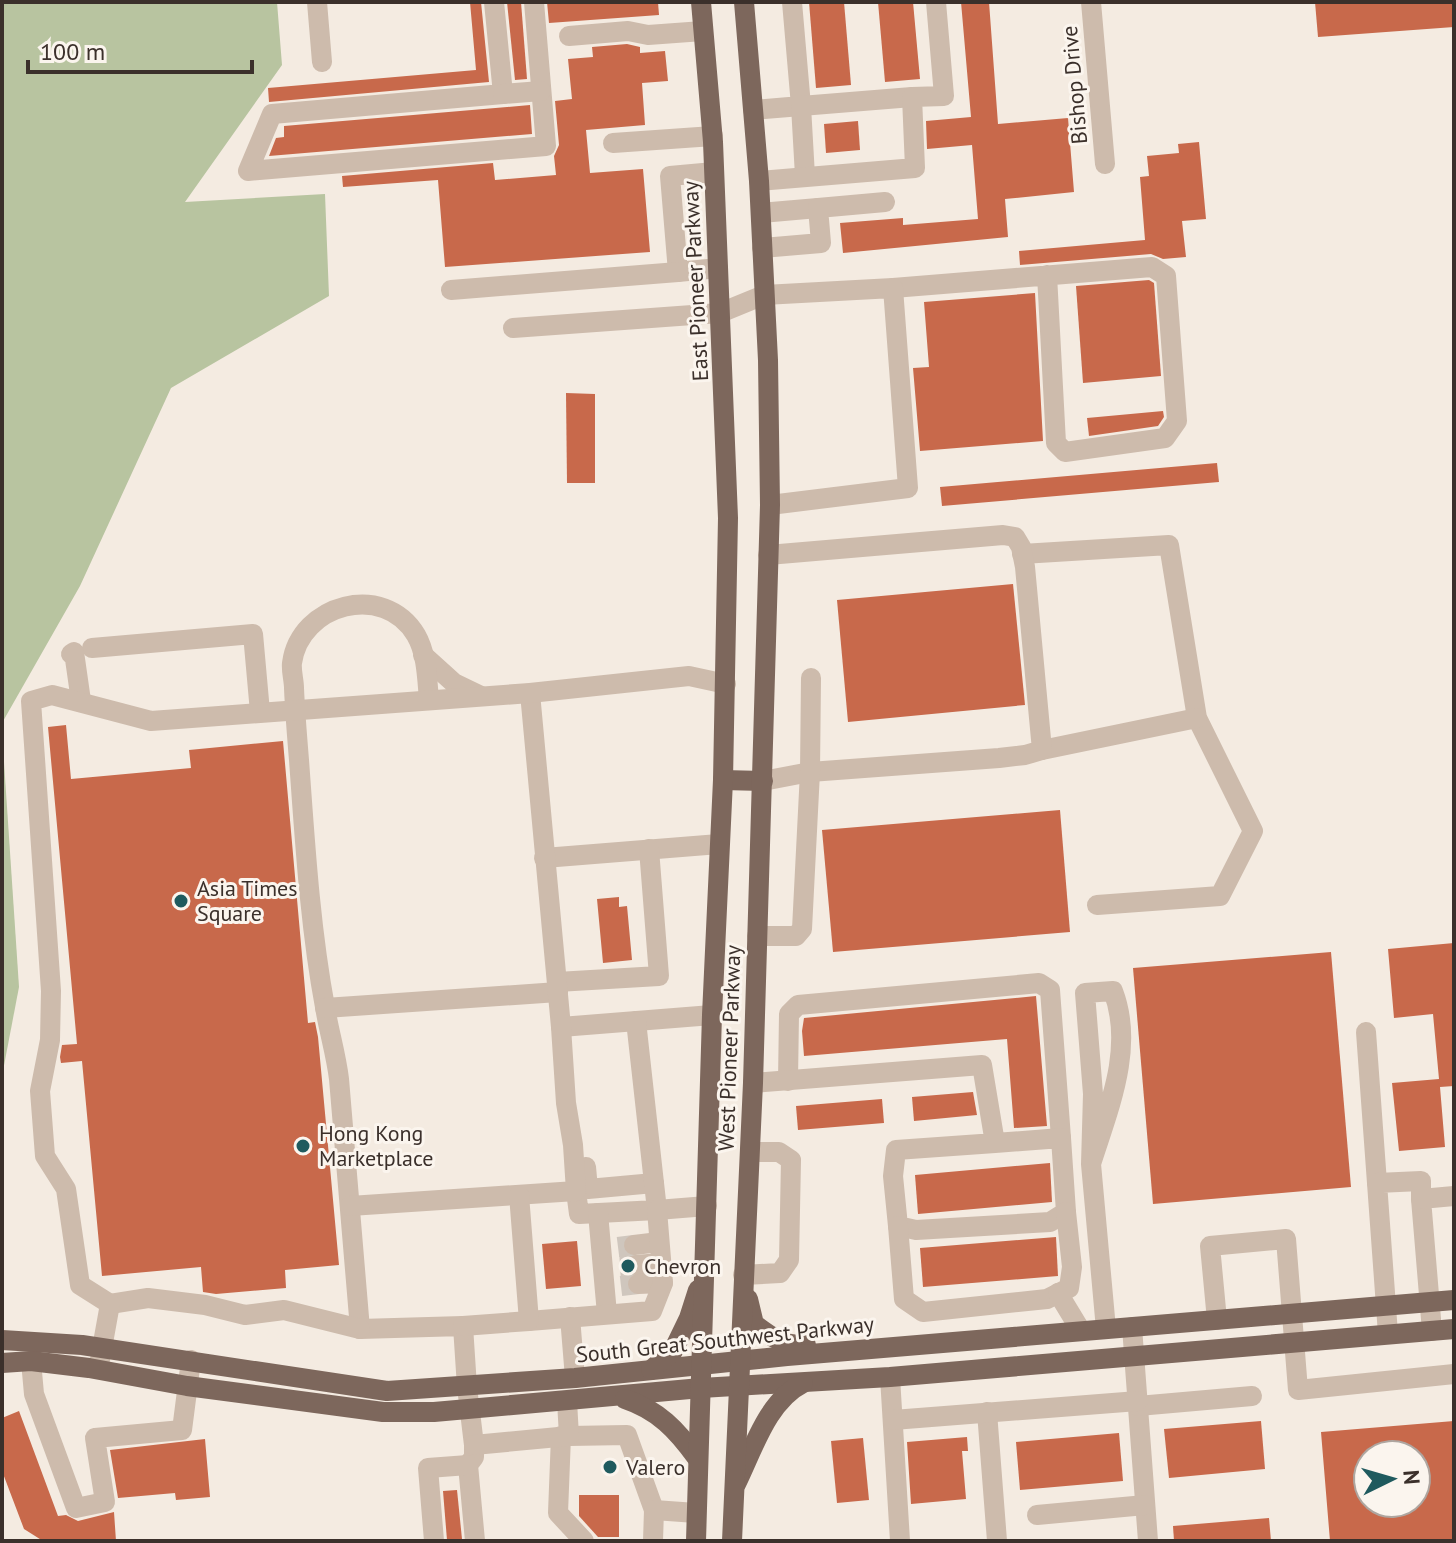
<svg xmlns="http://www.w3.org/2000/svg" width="1456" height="1543" font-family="'PT Sans',sans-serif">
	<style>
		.green { fill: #b8c4a0 }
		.building { fill: #c8694b; fill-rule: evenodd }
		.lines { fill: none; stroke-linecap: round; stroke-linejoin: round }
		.minor-tunnel { stroke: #cfc6bd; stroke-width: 20; stroke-dasharray: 20 10; stroke-linecap: butt }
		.minor { stroke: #cdbbac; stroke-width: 20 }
		.major { stroke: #7d675c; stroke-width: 20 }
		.poi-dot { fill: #1f5a5e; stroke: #fbf5ee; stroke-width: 3 }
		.labels { text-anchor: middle; stroke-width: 6; stroke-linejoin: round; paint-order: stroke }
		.street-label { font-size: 22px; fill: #3b302b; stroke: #fbf5ee }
		.poi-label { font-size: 22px; fill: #3b302b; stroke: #fbf5ee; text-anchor: start }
	</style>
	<rect width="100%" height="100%" fill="#f4ebe1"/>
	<g class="green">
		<polygon points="2,2 277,2 282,65 185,202 325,194 329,296 171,388 80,586 2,723"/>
		<polygon points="2,732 19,987 2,1076"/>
	</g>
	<g class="building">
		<polygon points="470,2 481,2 489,82 269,102 268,88 476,70"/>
		<polygon points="507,2 521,2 527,79 515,80"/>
		<polygon points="547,2 658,2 659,15 549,23"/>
		<polygon points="809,2 844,2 851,85 816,88"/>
		<polygon points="878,2 913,2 920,79 885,82"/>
		<polygon points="961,2 989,2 998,124 1068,118 1074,192 1005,199 1008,237 843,253 840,223 903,218 903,225 978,219 972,145 927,149 926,121 971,117"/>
		<polygon points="1315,2 1454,2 1454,27 1318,37"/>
		<polygon points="627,44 640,47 640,53 665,51 668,81 642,83 645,125 586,130 590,173 643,169 650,252 445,267 438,180 343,187 342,176 493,163 495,180 556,175 554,156 559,145 555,101 572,99 568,59 593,57 592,47"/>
		<polygon points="530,105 532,134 269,156 276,138 284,137 284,126"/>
		<polygon points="858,121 860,150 826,153 824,124"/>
		<polygon points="1199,142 1206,219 1182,221 1186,257 1163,259 1151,254 1020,265 1019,251 1145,240 1140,177 1149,176 1147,156 1179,153 1178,144"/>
		<polygon points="1149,280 1154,283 1161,376 1083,383 1076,286"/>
		<polygon points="1035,293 1043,441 920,451 913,368 929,367 924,302"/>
		<polygon points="566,393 595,394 595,483 567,483"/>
		<polygon points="1163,411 1164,417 1158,426 1089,436 1087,418"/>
		<polygon points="1217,463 1219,482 942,506 940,487"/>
		<polygon points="1013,584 1025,705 848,722 837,600"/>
		<polygon points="66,725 71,779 191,768 189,750 283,741 308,1023 315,1022 318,1037 339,1265 285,1270 286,1288 216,1294 203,1292 201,1267 102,1276 82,1061 61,1063 60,1057 62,1045 77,1044 48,727"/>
		<polygon points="1060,810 1070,932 833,952 822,830"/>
		<polygon points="619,897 619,907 627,906 632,960 603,963 597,899"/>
		<polygon points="1454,943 1454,1086 1440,1087 1445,1147 1399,1151 1392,1083 1439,1079 1433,1014 1394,1018 1388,949"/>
		<polygon points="1331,952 1351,1187 1153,1204 1133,968"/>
		<polygon points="1036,996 1047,1126 1014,1128 1007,1039 804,1056 802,1031 804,1018"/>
		<polygon points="973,1092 977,1115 914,1121 912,1097"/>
		<polygon points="882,1099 884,1123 798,1130 796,1106"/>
		<polygon points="1050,1163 1052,1202 918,1214 915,1175"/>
		<polygon points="1056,1237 1058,1276 923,1287 920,1248"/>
		<polygon points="577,1241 581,1286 546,1289 542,1244"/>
		<polygon points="19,1411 58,1516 66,1515 78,1521 114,1512 116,1541 43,1541 24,1529 2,1471 2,1418"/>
		<polygon points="1261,1421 1265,1469 1169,1478 1164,1429"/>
		<path d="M1454 1421V1541H1330L1321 1432ZM1368 1455H1416V1503H1368Z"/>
		<polygon points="1119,1433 1123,1481 1020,1490 1016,1442"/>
		<polygon points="967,1437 968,1451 962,1451 966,1499 911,1504 907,1442"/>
		<polygon points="863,1438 869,1500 837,1503 831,1441"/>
		<polygon points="205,1439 210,1497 176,1500 175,1493 118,1498 110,1450"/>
		<polygon points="457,1490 462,1539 447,1540 443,1491"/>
		<polygon points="579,1495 619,1495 619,1537 598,1537 579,1516"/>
		<polygon points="1269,1518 1271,1541 1174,1541 1173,1526"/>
	</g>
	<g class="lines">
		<g class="minor-tunnel">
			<polyline points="618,1247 634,1245"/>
			<polyline points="620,1266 636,1265"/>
			<polyline points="621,1286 638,1284"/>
		</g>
		<g class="minor">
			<polyline points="317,2 322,62"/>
			<polyline points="494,2 503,94 272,114 248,171 546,146 534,2"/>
			<polyline points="1091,2 1105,164"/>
			<polyline points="569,36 628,31 648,35 703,31"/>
			<polyline points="503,94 541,91"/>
			<polyline points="753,110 801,106 792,2"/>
			<polyline points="613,143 713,136"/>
			<polyline points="714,172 670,176 678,272 718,268"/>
			<polyline points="805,176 801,106 912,97"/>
			<polyline points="759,181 915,168 912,97 944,96 936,2"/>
			<polyline points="761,213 818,208"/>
			<polyline points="762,248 821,243 818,208 885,202"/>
			<polyline points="893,288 1152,267 1166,276 1177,421 1165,438 1065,452 1056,443 1047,275"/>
			<polyline points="451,290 678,272"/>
			<polyline points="513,328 720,313 764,295 893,288 908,488 770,505"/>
			<polyline points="1022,554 1169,545 1197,718 1253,831 1220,896 1097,905"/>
			<polyline points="92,648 253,634 260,712"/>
			<polyline points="71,654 74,652 81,701"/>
			<polyline points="423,655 454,683 481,696"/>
			<path d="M429 700C427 678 427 654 416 635 384 581 300 604 292 663 291 671 294 680 294 688 295 712 297 736 299 760 305 842 310 927 325 1007 329 1032 336 1054 339 1079L360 1329 463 1326 467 1387 474 1445V1457L468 1465 475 1541"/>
			<polyline points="1042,750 1197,718"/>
			<polyline points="763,781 810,772 999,758 1025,755 1042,750 1025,567 1021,547 1015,537 1003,535 768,555"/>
			<polyline points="544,858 719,844"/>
			<polyline points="757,936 796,936 802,929 810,772 811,678"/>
			<polyline points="557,982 659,976 649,849"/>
			<polyline points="325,1008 558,992"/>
			<polyline points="561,1027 712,1015"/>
			<polyline points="1366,1032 1377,1183"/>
			<polyline points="788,1081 789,1014 798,1005 1039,983 1050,990 1061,1138"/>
			<polyline points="753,1083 982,1065 995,1143 1061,1138 1066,1212 1050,1222 916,1230 898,1226 893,1176 896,1150 995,1143"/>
			<path d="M1091 1164C1108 1110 1135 1048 1113 991L1085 993 1093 1094 1091 1164 1106 1329"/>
			<polyline points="586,1167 588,1189 654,1183"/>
			<polyline points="576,1191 579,1214 657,1210 636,1021"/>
			<polyline points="350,1206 576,1191 573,1145 566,1103 561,1027 530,693"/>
			<polyline points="598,1213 607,1314"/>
			<polyline points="898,1226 904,1299 923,1312 1047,1299 1069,1288 1072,1267 1066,1212"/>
			<polyline points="634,1245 659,1242"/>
			<polyline points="636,1265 661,1263"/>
			<polyline points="743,1275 780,1273 789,1260 791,1160 779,1152 750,1152"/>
			<polyline points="638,1284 663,1283"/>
			<polyline points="1058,1293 1081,1331"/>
			<polyline points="110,1304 148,1298 205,1305 245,1315 284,1310 360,1329"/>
			<polyline points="570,1317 575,1378"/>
			<polyline points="1217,1320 1210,1246 1286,1239 1298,1390 1454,1374"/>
			<polyline points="529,1321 652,1311 663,1283 657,1210 707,1206"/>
			<polyline points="463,1326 529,1321 519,1195"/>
			<polyline points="1132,1327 1148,1541"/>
			<polyline points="1432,1331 1421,1199 1454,1196"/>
			<polyline points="1388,1334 1377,1183 1421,1181 1421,1199"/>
			<polyline points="31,1361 34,1394 76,1508 105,1502 95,1438 182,1430 191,1360"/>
			<polyline points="99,1365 110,1304 80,1285 66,1189 45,1156 40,1091 50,1040 51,991 31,701 52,695 151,721 530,693 689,676 726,684"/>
			<polyline points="890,1377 900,1541"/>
			<polyline points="1138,1406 1252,1396"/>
			<polyline points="987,1412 997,1541"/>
			<polyline points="893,1420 1138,1401"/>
			<polyline points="561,1436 558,1513 584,1541"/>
			<polyline points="569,1436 627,1435 654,1510 653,1541"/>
			<polyline points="474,1445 569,1436 567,1401"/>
			<polyline points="654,1510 696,1513"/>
			<polyline points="1037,1515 1145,1505"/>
			<polyline points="434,1541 428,1468 468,1465"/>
		</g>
		<g class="major">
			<polyline points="723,780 763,781"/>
			<path d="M748 1299 754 1324C771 1337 783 1346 806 1345"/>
			<polyline points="2,1340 82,1345 387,1391 575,1378 787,1356 1454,1300"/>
			<polyline points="2,1363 31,1361 89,1368 187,1386 383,1412 434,1412 701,1388 890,1377 1454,1329"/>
			<polyline points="651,1370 673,1351 689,1318 698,1290"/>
			<path d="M625 1399C658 1410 677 1430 697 1458"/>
			<path d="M736 1484C753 1450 767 1401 803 1383"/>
			<polyline points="696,1541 712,1015 723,780 728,518 713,142 701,2"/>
			<polyline points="732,1541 753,1083 770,505 768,360 759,181 744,2"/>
		</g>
	</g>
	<g class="poi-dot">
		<circle cx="181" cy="901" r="8"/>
		<circle cx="303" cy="1146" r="8"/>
		<circle cx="628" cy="1266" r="8"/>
		<circle cx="610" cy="1467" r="8"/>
	</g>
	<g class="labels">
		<g class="street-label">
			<text transform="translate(1074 85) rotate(-95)" y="8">Bishop Drive</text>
			<text transform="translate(695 281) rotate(-93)" y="8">East Pioneer Parkway</text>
			<text transform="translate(729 1048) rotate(-88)" y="8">West Pioneer Parkway</text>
			<text transform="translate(725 1339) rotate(-6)" y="8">South Great Southwest Parkway</text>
		</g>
		<g class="poi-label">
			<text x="197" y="896">Asia Times<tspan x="197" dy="25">Square</tspan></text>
			<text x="319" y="1141">Hong Kong<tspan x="319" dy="25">Marketplace</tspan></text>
			<text x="644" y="1274">Chevron</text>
			<text x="626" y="1475">Valero</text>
		</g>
	</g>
	<rect width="1456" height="1543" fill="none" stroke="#3b302b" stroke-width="8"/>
	<g transform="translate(1392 1479) rotate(85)"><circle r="38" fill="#fbf5ee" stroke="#aea6a0" stroke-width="2"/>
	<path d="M0-6L14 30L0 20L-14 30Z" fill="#1f5a5e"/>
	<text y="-12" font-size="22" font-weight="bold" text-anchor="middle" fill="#3b302b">N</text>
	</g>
	<path d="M28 60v12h224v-12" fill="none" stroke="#3b302b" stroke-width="4"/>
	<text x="40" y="60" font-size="24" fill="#3b302b" stroke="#fbf5ee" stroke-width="6" paint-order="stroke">100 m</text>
</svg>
